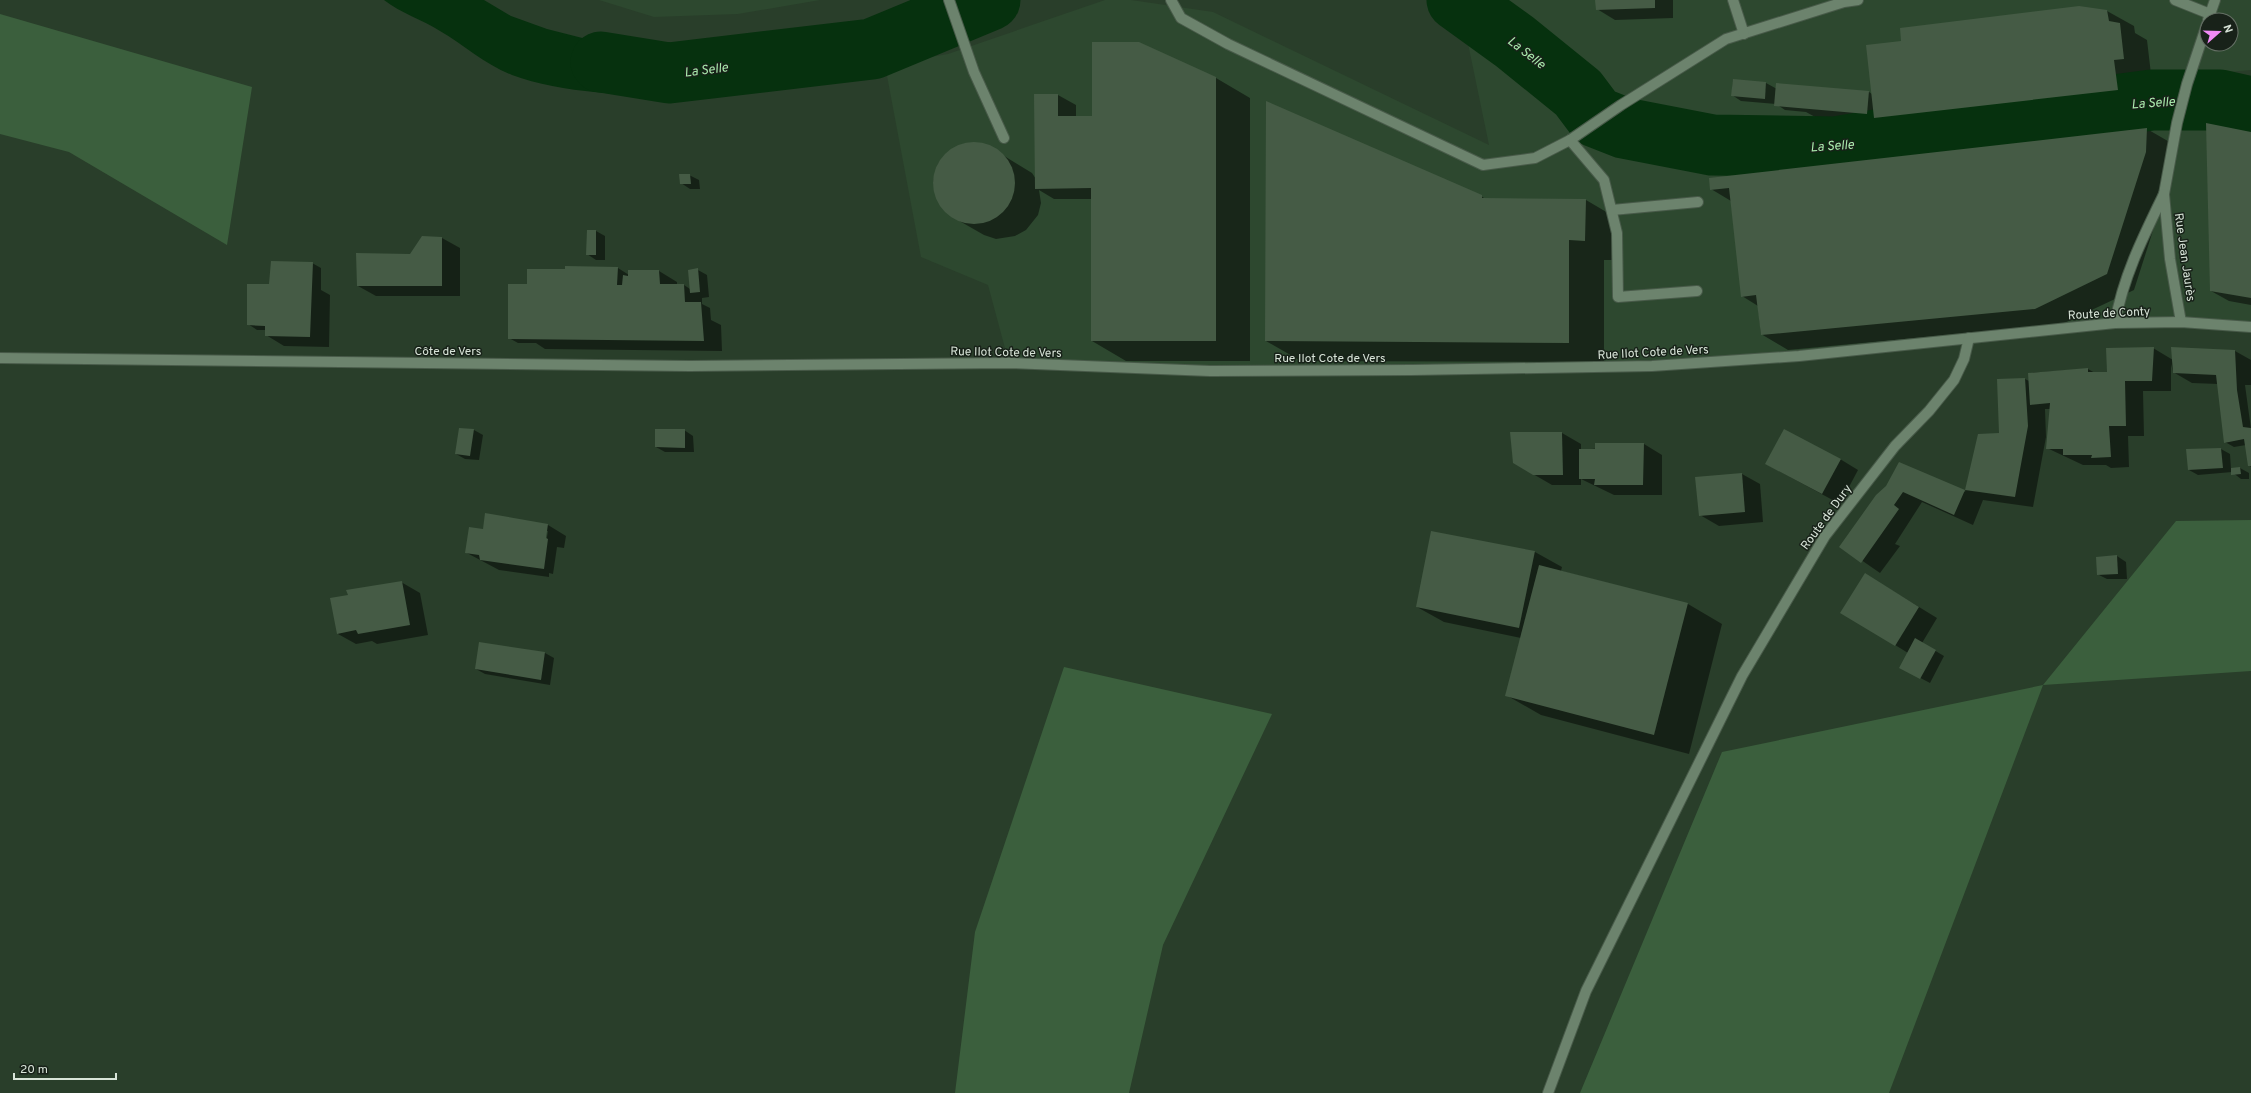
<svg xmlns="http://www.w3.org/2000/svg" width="2251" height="1093" font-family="Overpass,sans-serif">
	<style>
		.built { fill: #2d482f; fill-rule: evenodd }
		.green { fill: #3b5f3d }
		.water { fill: #06310e }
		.shadow { fill: #0007; fill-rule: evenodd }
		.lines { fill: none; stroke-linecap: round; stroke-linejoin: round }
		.river { stroke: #06310e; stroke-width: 61 }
		.building { fill: #455b45 }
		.service-casing { stroke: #485a49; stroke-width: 12 }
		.tertiary-casing { stroke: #485a49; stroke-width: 12 }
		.service { stroke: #6c836d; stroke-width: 10 }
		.tertiary { stroke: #6c836d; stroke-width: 10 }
		.labels { text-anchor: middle; stroke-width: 3; stroke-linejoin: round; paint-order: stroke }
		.street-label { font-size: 12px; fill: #d8e4d8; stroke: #182219 }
		.water-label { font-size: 13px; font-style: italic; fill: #abecae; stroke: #182219 }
	</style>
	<rect width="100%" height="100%" fill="#293e2a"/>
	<g class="built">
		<polygon points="599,0 820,0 738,14 654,17"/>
		<path d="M1105 0H1131L1213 12 1489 145 1459 0H2251V70L2215 73 2207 106 2251 116V327L2114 323 1799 356 1412 370 1009 363 988 285 921 257 885 65 948 54ZM2207 20H2231V44H2207Z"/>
	</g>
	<g class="green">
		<polygon points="0,14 252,87 227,245 69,152 0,134"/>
		<polygon points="2251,520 2251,671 2043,685 1889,1093 1580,1093 1722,752 2043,685 2176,521"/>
		<polygon points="1064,667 1272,714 1163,945 1129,1093 955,1093 975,932"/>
	</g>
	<path class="water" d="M384 0H484L511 16 547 29 606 44 686 49 683 99C630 94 562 94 512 75 486 65 464 45 440 31 423 20 400 13 384 0Z"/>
	<g class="shadow">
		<polygon points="1596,0 1673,0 1673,18 1615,20 1597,9"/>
		<path d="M2079 7 2107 11 2134 26 2135 33 2147 40 2151 74 2141 76 2145 105 1936 128 1927 123 1893 128 1885 123 1817 118 1806 112 1785 110 1776 104 1741 101 1732 95 1733 80 1766 83 1777 89 1869 92 1872 94 1901 42ZM1913 112V114L1890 116V114Z"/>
		<polygon points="1216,78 1250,98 1250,361 1126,361 1092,341 1092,199 1054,199 1039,190 1041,203 1038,215 1026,230 1015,236 996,239 984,235 956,219 942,207 936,195 933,182 938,164 947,154 963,144 976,143 988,146 1032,173 1036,179 1058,95 1076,105 1076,117 1093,117"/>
		<polygon points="2147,129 2173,144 2173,168 2134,290 2062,324 1788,350 1761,334 1758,306 1742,296 1731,201 1711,189"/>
		<polygon points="2251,133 2251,305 2229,301 2211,291"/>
		<polygon points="689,175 699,180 700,189 690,189 681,183"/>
		<polygon points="1481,196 1487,200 1586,200 1620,220 1620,260 1604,260 1604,362 1301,361 1266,341"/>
		<polygon points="588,231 596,231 605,236 605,260 596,260 587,254"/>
		<polygon points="442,238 460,248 460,296 376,296 358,286"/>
		<polygon points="312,263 321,268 321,290 330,295 329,347 284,346 266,335 266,330 257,330 248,324 269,285"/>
		<polygon points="618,268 629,275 659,271 677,282 677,285 684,285 690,289 698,270 707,275 709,297 702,298 702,304 710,308 711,320 721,325 722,351 545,349 536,343 518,343 509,338 528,285"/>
		<polygon points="2153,348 2173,360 2235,351 2251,360 2251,385 2245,385 2251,429 2251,467 2249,465 2246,445 2234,447 2225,442 2218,384 2192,383 2173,372 2171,364 2171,391 2143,391 2144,436 2128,436 2129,467 2111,468 2106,465 2083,465 2047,448 2050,409 2045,409 2046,437 2033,507 1983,500 1973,525 1922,502 1895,544 1900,546 1880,573 1841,546 1887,486 1900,464 1965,492 1979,435 2000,434 1998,379 2025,379 2029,381 2029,373 2088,369 2095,373 2108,373"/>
		<polygon points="460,429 474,430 483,435 479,460 465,459 456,454"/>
		<polygon points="684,430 693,436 694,452 665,452 656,447"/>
		<polygon points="1512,433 1562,433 1581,444 1581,450 1644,444 1662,455 1662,495 1614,495 1581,479 1581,485 1552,485 1533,474"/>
		<polygon points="2221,449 2230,454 2231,469 2240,468 2249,473 2249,479 2241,479 2232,472 2198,475 2189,470 2187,450"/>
		<polygon points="1840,459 1858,470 1840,504 1766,464"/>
		<polygon points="1742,474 1760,484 1763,522 1719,526 1700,515"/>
		<path d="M548 525 566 536 564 548 557 547 553 574 549 573V577L499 570 467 553 484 530ZM546 531H548L546 543H544Z"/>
		<polygon points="1432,532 1535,552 1562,567 1561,571 1688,604 1722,624 1689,754 1541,715 1506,695 1521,638 1444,622 1417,607"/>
		<polygon points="2117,556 2126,562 2127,579 2107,579 2097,574"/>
		<polygon points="401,582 420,593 428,635 377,644 372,641 356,644 338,634 349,596"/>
		<polygon points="1883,585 1937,618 1922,643 1944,656 1930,683 1909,672 1908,653 1842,612"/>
		<polygon points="545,653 554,658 550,685 485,674 476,669"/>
	</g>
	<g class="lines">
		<g class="river">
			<polyline points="1457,0 1515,42 1578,93 1596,117 1624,128 1712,145 1835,147 1957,126 2152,100 2220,100 2251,107"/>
			<polyline points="601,62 669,73 872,49 990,0"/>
		</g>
	</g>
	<g class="building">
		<polygon points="1595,0 1655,0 1655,8 1596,10"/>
		<polygon points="2079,6 2107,10 2109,21 2120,23 2124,59 2114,60 2118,90 1874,118 1866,45 1901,41 1900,28"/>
		<polygon points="1092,42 1139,42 1216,77 1216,341 1091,341 1091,188 1035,189 1034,94 1058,94 1058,116 1092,116"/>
		<polygon points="1733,79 1766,82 1765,99 1731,96"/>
		<polygon points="1776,83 1869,91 1867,114 1774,106"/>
		<polygon points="1266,101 1482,195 1482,198 1586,199 1585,241 1569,240 1569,343 1265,341"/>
		<polygon points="2206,123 2251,132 2251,298 2210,291"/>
		<polygon points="2147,128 2146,152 2107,274 2035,309 1761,335 1756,295 1741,297 1729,188 1710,190 1709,178"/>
		<circle cx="974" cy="183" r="41"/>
		<polygon points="679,174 690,174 691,184 680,184"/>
		<polygon points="587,230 596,230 596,255 586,255"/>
		<polygon points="422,236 442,237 442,286 357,286 356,253 410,254"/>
		<polygon points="271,261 313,262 310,337 265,336 265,326 247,325 247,284 269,284"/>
		<polygon points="565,266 618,267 617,285 622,285 623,275 628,276 628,270 659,270 660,284 684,284 685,302 701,302 704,341 508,339 508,284 527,284 527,269 565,269"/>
		<polygon points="698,268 700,292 690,293 688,270"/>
		<polygon points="2154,347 2152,381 2125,381 2126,426 2109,426 2111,457 2091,458 2092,455 2063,455 2063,449 2046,449 2050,403 2030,405 2028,373 2088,368 2088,372 2107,372 2106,348"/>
		<polygon points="2171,347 2235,350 2237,390 2243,427 2251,428 2251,466 2248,466 2244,439 2224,443 2216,375 2173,373"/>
		<polygon points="2025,378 2028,426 2015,497 1965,490 1978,434 1999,433 1997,379"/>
		<polygon points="459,428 474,429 470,456 455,454"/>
		<polygon points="655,429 685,429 685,448 655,447"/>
		<polygon points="1784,429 1841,459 1822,494 1765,464"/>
		<polygon points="1510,432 1562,432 1563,475 1533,475 1513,463"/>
		<polygon points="1595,443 1644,443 1643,485 1594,485 1595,479 1579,479 1579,449 1595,449"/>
		<polygon points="2221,448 2223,468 2188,470 2186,449"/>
		<polygon points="1899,462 1965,490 1954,515 1903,492 1894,505 1899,509 1861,563 1839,547 1876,495 1886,486"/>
		<polygon points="2240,467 2241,474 2231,475 2231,468"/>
		<polygon points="1742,473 1745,512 1699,516 1695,477"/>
		<polygon points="485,513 548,524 546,538 548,539 544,569 480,560 479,555 465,553 469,527 483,529"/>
		<polygon points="1431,531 1535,551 1519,628 1416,607"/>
		<polygon points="2117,555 2118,574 2097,575 2096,557"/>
		<polygon points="1539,565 1688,603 1654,735 1505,696"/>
		<polygon points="1865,573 1919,607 1895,646 1840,613"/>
		<polygon points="402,581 410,625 358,634 356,630 337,634 330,598 348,595 346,590"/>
		<polygon points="1915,638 1936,650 1920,679 1899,668"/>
		<polygon points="479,642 545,652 541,680 475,669"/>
	</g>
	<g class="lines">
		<g class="service-casing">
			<g id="service">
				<polyline points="949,0 974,72 1004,138"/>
				<polyline points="1171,0 1181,18 1228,44 1483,165 1535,158 1570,140 1621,105 1726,39 1844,2 1858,0"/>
				<polyline points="1733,0 1744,34"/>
				<polyline points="2175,0 2210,14"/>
				<polyline points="1570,140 1604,180 1617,233 1618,297 1697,291"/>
				<polyline points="1612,210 1698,202"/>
			</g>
		</g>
		<g class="tertiary-casing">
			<g id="tertiary">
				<polyline points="2208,20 2215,0"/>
				<polyline points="2181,322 2170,259 2164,194 2177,123 2187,84 2207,24"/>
				<path d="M2115 323C2123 277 2143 237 2164 194"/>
				<polyline points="0,358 690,366 1009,363 1210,371 1412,370 1652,366 1799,356 2115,323 2181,322 2251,327"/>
				<polyline points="1548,1093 1586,991 1742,676 1825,536 1895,446 1929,411 1954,380 1964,359 1969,338"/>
			</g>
		</g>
		<use href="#service" class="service"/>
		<use href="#tertiary" class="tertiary"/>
	</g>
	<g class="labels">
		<g class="street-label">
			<text transform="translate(2185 257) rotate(82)" y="4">Rue Jean Jaurès</text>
			<text transform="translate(2109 313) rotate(-3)" y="4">Route de Conty</text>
			<text x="448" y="355">Côte de Vers</text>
			<text transform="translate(1006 352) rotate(1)" y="4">Rue Ilot Cote de Vers</text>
			<text transform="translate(1653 352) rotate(-3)" y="4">Rue Ilot Cote de Vers</text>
			<text x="1330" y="362">Rue Ilot Cote de Vers</text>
			<text transform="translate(1826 517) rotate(-54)" y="4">Route de Dury</text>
		</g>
		<g class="water-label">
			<text transform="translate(1527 52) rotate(38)" y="5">La Selle</text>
			<text transform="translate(706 69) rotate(-7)" y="5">La Selle</text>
			<text transform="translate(2153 102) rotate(-4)" y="5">La Selle</text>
			<text transform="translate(1832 145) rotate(-4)" y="5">La Selle</text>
		</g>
	</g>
	<g transform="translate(2219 32) rotate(70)"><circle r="19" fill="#182219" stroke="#657065"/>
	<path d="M0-3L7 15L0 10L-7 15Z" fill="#f18bf5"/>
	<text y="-6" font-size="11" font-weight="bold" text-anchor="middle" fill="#d8e4d8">N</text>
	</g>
	<path d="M14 1073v6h102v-6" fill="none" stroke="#d8e4d8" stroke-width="2"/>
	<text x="20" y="1073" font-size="12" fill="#d8e4d8" stroke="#182219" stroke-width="3" paint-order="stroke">20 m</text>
</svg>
